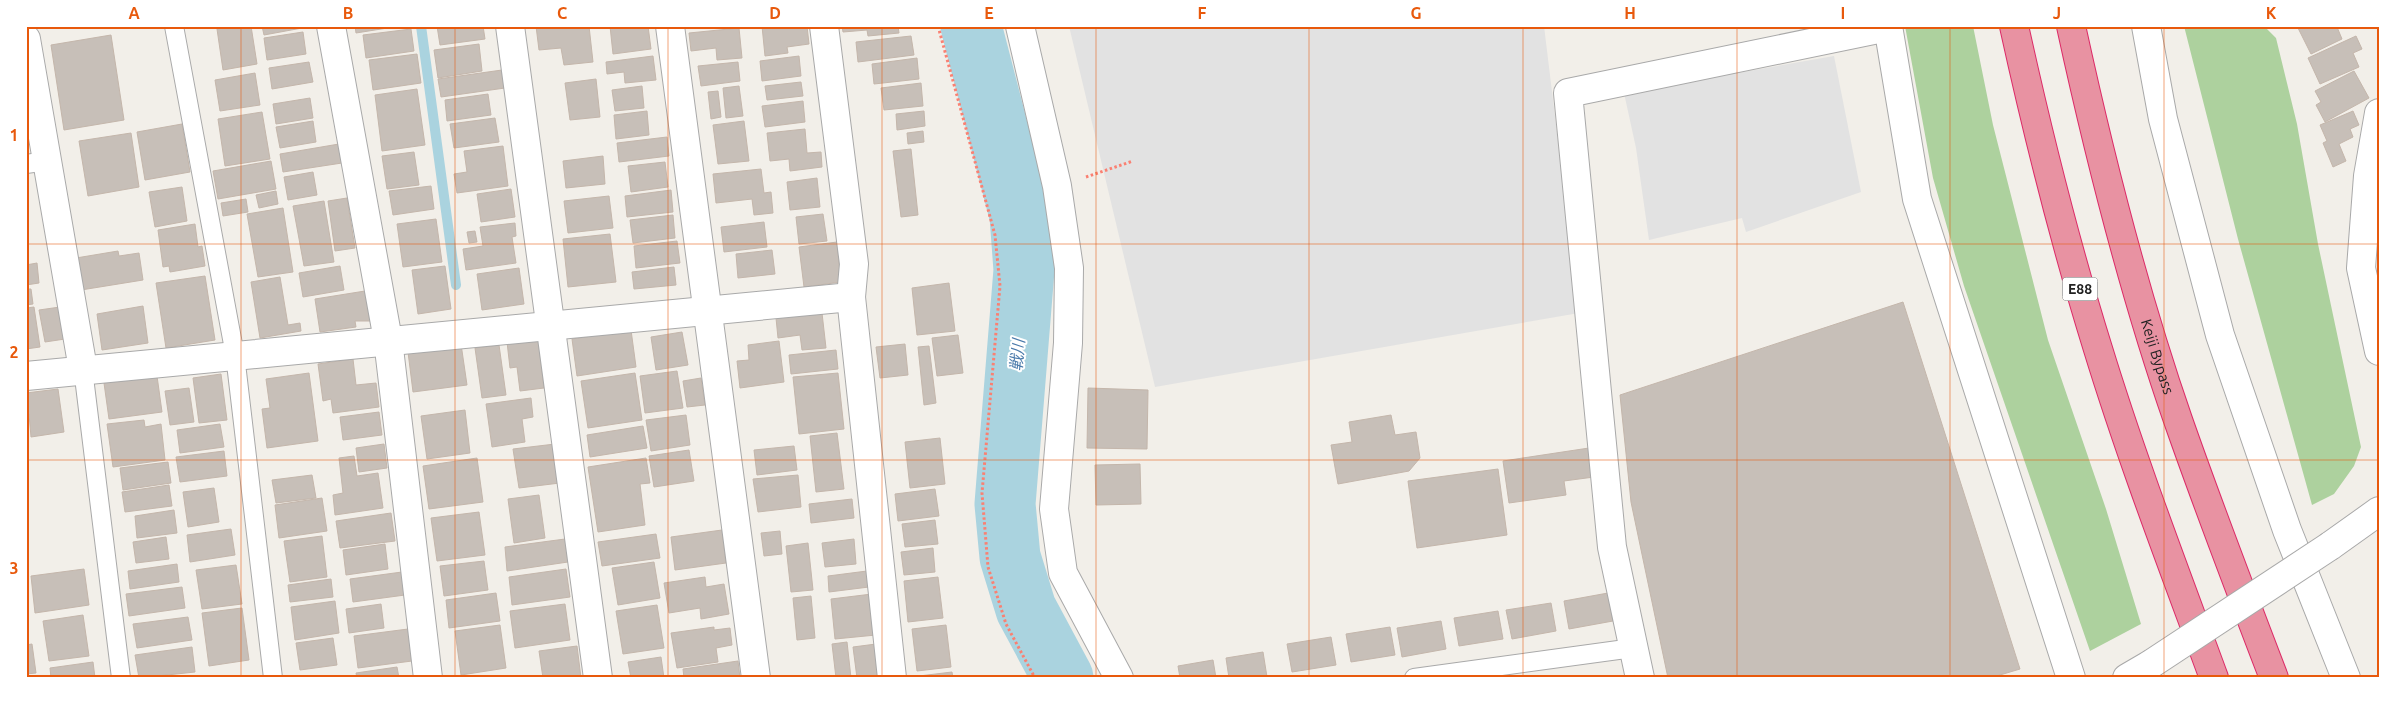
<svg xmlns="http://www.w3.org/2000/svg" width="2405" height="704" font-family="Ubuntu,'Noto Sans JP',sans-serif">
	<style>
		.forest { fill: #add19e }
		.parking { fill: #e2e2e2 }
		.lines { fill: none; stroke-linecap: round; stroke-linejoin: round }
		.stream { stroke: #aad3df; stroke-width: 10 }
		.river { stroke: #aad3df; stroke-width: 61 }
		.building { fill: #c7bfb8; stroke: #c4b6ab }
		.service-casing { stroke: #a9a9a9; stroke-width: 20 }
		.minor-casing { stroke: #a9a9a9; stroke-width: 30 }
		.tertiary-casing { stroke: #a9a9a9; stroke-width: 30 }
		.motorway-casing { stroke: #dc2a67; stroke-width: 30 }
		.path { stroke: #fa8072; stroke-width: 3; stroke-dasharray: 2.5 2.5; stroke-linecap: butt }
		.service { stroke: #fff; stroke-width: 18 }
		.minor { stroke: #fff; stroke-width: 28 }
		.tertiary { stroke: #fff; stroke-width: 28 }
		.motorway { stroke: #e892a2; stroke-width: 28 }
		.tertiary-bridge-casing { stroke: #a9a9a9; stroke-width: 30; stroke-linecap: butt }
		.tertiary-bridge { stroke: #fff; stroke-width: 28 }
		.grid { fill: none; stroke: #e8590c; stroke-width: 1; stroke-opacity: 0.55 }
		.labels { text-anchor: middle; stroke-width: 4; stroke-linejoin: round; paint-order: stroke }
		.shield { fill: #fff; stroke: #646464; stroke-width: 1 }
		.shield-label { font-size: 14px; font-weight: bold; fill: #222 }
		.street-label { font-size: 15px; fill: #222; stroke: #fff }
		.water-label { font-size: 16px; font-style: italic; fill: #4a7aab; stroke: #fff }
		.neatline { fill: none; stroke: #e8590c; stroke-width: 2 }
		.grid-label { font-size: 16px; text-anchor: middle; font-weight: bold; fill: #e8590c }
	</style>
	<rect width="100%" height="100%" fill="#f2efe9"/>
	<g class="forest">
		<polygon points="1905,26 1973,26 1993,125 2048,340 2106,509 2141,624 2090,651 1964,286 1933,178"/>
		<polygon points="2184,26 2264,26 2276,38 2297,124 2318,244 2361,447 2354,466 2334,494 2312,505 2238,239"/>
	</g>
	<g class="parking">
		<polygon points="1069,26 1544,26 1579,313 1155,387"/>
		<polygon points="1834,56 1861,192 1746,232 1742,218 1649,240 1636,148 1624,93"/>
	</g>
	<g class="lines">
		<polyline class="stream" points="421,26 456,285"/>
		<polyline class="river" points="971,26 1020,216 1024,270 1005,504 1010,557 1026,609 1063,678"/>
	</g>
	<g class="building">
		<polygon points="234,26 251,26 257,64 223,70 217,29"/>
		<polygon points="262,26 301,26 302,28 264,35"/>
		<polygon points="355,26 400,26 356,33"/>
		<polygon points="437,26 483,26 485,39 440,45"/>
		<polygon points="536,26 589,26 593,62 564,65 561,48 539,50"/>
		<polygon points="610,26 648,26 651,49 613,54"/>
		<polygon points="762,26 807,26 809,44 787,47 788,53 765,56"/>
		<polygon points="842,26 898,26 899,33 868,36 867,30 843,32"/>
		<polygon points="2297,26 2339,26 2337,27 2342,39 2311,54"/>
		<polygon points="739,28 742,58 717,60 716,48 691,51 689,33"/>
		<polygon points="411,29 414,51 366,58 363,35"/>
		<polygon points="303,32 306,54 267,60 264,38"/>
		<polygon points="111,35 124,120 64,130 51,45"/>
		<polygon points="911,36 914,55 858,62 856,42"/>
		<polygon points="2356,36 2362,49 2353,53 2359,67 2320,84 2308,58"/>
		<polygon points="479,44 482,71 438,78 434,50"/>
		<polygon points="417,54 421,83 373,90 369,60"/>
		<polygon points="653,56 656,80 625,83 624,72 607,74 606,62"/>
		<polygon points="799,56 801,76 762,81 760,61"/>
		<polygon points="917,58 919,79 874,84 872,64"/>
		<polygon points="309,62 313,82 272,89 269,68"/>
		<polygon points="738,62 740,81 701,86 698,66"/>
		<polygon points="502,70 505,88 441,97 438,79"/>
		<polygon points="2354,71 2369,98 2325,122 2316,105 2321,102 2315,91"/>
		<polygon points="255,73 260,105 220,111 215,80"/>
		<polygon points="596,79 600,117 570,120 565,83"/>
		<polygon points="801,82 803,96 767,100 765,86"/>
		<polygon points="921,83 923,106 884,110 881,88"/>
		<polygon points="642,86 644,108 615,111 612,90"/>
		<polygon points="739,86 743,116 726,118 723,88"/>
		<polygon points="417,89 425,145 382,151 375,95"/>
		<polygon points="718,91 721,117 711,119 708,92"/>
		<polygon points="488,94 491,115 447,121 445,100"/>
		<polygon points="310,98 313,118 276,124 273,104"/>
		<polygon points="803,101 805,122 765,127 762,106"/>
		<polygon points="647,111 649,135 616,139 614,115"/>
		<polygon points="924,111 925,126 897,130 896,114"/>
		<polygon points="2353,111 2359,125 2350,129 2353,137 2339,144 2346,161 2333,167 2323,143 2327,141 2320,125"/>
		<polygon points="262,112 270,159 225,166 218,119"/>
		<polygon points="495,118 499,142 454,148 450,124"/>
		<polygon points="313,121 316,142 280,148 276,127"/>
		<polygon points="744,121 749,161 718,164 713,125"/>
		<polygon points="182,124 190,172 145,180 137,132"/>
		<polygon points="805,129 807,153 821,152 822,167 790,171 789,159 770,161 767,133"/>
		<polygon points="923,131 924,142 908,144 907,133"/>
		<polygon points="131,133 139,187 88,196 79,141"/>
		<polygon points="667,137 669,156 619,162 617,143"/>
		<polygon points="339,144 342,163 283,172 280,154"/>
		<polygon points="503,146 508,186 457,193 454,174 467,172 464,151"/>
		<polygon points="911,149 918,215 901,217 893,151"/>
		<polygon points="414,152 419,185 387,189 382,156"/>
		<polygon points="603,156 605,184 566,188 563,161"/>
		<polygon points="271,161 276,189 218,199 213,171"/>
		<polygon points="665,162 668,187 631,192 628,166"/>
		<polygon points="761,169 764,193 771,192 773,213 754,215 752,199 716,203 713,174"/>
		<polygon points="313,172 317,195 288,200 284,177"/>
		<polygon points="817,178 820,207 790,210 787,182"/>
		<polygon points="431,186 434,209 393,215 389,191"/>
		<polygon points="182,187 187,221 155,227 149,192"/>
		<polygon points="511,189 515,217 481,222 477,194"/>
		<polygon points="671,190 673,212 627,217 625,196"/>
		<polygon points="276,191 278,204 259,208 256,195"/>
		<polygon points="609,196 613,228 568,233 564,201"/>
		<polygon points="347,198 355,248 335,251 328,201"/>
		<polygon points="246,199 248,212 223,216 221,203"/>
		<polygon points="324,201 334,262 304,266 293,206"/>
		<polygon points="283,208 293,272 258,277 247,214"/>
		<polygon points="823,214 827,241 799,244 796,217"/>
		<polygon points="673,215 675,238 633,243 630,220"/>
		<polygon points="436,219 442,262 403,267 397,224"/>
		<polygon points="764,222 767,247 724,252 721,227"/>
		<polygon points="515,223 516,236 512,237 516,263 466,270 463,249 483,246 480,227"/>
		<polygon points="195,224 198,247 202,246 205,266 170,272 169,266 163,267 158,230"/>
		<polygon points="475,231 477,242 469,243 467,232"/>
		<polygon points="610,234 616,282 568,287 563,239"/>
		<polygon points="677,241 680,263 636,268 634,246"/>
		<polygon points="837,242 841,282 804,287 799,247"/>
		<polygon points="772,250 775,274 738,278 736,254"/>
		<polygon points="118,251 119,256 139,253 143,280 81,290 76,258"/>
		<polygon points="37,263 39,283 26,285 26,265"/>
		<polygon points="340,266 344,290 303,297 299,273"/>
		<polygon points="445,266 451,309 418,314 412,270"/>
		<polygon points="674,267 676,285 634,289 632,272"/>
		<polygon points="519,268 524,304 482,310 477,274"/>
		<polygon points="205,276 215,340 166,348 156,283"/>
		<polygon points="280,277 288,325 300,323 301,331 260,338 251,282"/>
		<polygon points="949,283 955,331 917,335 912,288"/>
		<polygon points="26,289 31,289 33,304 26,305"/>
		<polygon points="365,291 370,321 355,321 356,327 320,332 315,299"/>
		<polygon points="1903,302 2020,669 1990,678 1668,678 1631,502 1620,395"/>
		<polygon points="143,306 148,343 102,350 97,314"/>
		<polygon points="34,307 40,347 26,349 26,308"/>
		<polygon points="60,307 65,339 45,342 39,310"/>
		<polygon points="822,313 826,348 802,350 800,335 778,338 776,318"/>
		<polygon points="631,330 636,367 577,376 572,339"/>
		<polygon points="682,332 688,365 656,370 651,337"/>
		<polygon points="958,335 963,373 937,376 932,338"/>
		<polygon points="538,338 544,388 520,391 517,367 510,368 507,342"/>
		<polygon points="779,341 784,382 740,388 737,361 749,360 748,345"/>
		<polygon points="461,344 467,385 413,392 408,352"/>
		<polygon points="905,344 908,375 880,378 876,347"/>
		<polygon points="499,345 506,395 482,398 475,348"/>
		<polygon points="929,346 936,403 924,405 918,347"/>
		<polygon points="836,350 838,369 791,374 789,355"/>
		<polygon points="353,359 356,385 376,383 379,407 333,413 331,399 323,401 318,364"/>
		<polygon points="677,371 683,408 645,413 640,376"/>
		<polygon points="309,373 318,441 267,448 262,409 270,408 266,379"/>
		<polygon points="635,373 642,420 588,428 581,381"/>
		<polygon points="838,373 844,429 799,434 793,377"/>
		<polygon points="221,374 227,420 199,423 193,378"/>
		<polygon points="157,376 162,412 109,419 104,383"/>
		<polygon points="701,378 705,405 687,407 683,381"/>
		<polygon points="189,388 194,422 170,425 165,391"/>
		<polygon points="1088,388 1148,390 1147,449 1087,448"/>
		<polygon points="58,389 64,432 31,437 29,414 26,414 26,393"/>
		<polygon points="531,398 533,417 522,419 525,442 492,447 486,404"/>
		<polygon points="465,410 470,453 427,459 421,416"/>
		<polygon points="379,412 382,435 343,440 340,417"/>
		<polygon points="686,415 690,445 651,451 646,420"/>
		<polygon points="1391,415 1395,435 1416,432 1420,458 1409,471 1338,484 1331,445 1352,442 1349,422"/>
		<polygon points="144,420 145,427 161,424 165,460 113,467 107,424"/>
		<polygon points="220,424 224,447 180,453 177,430"/>
		<polygon points="643,426 647,448 590,457 587,435"/>
		<polygon points="837,433 844,489 816,492 810,436"/>
		<polygon points="940,438 945,484 910,488 905,442"/>
		<polygon points="384,444 387,468 359,472 356,448"/>
		<polygon points="555,444 560,483 519,488 513,449"/>
		<polygon points="794,446 797,470 757,475 754,450"/>
		<polygon points="1589,448 1594,477 1564,481 1566,495 1509,503 1503,461"/>
		<polygon points="689,450 694,481 654,487 649,456"/>
		<polygon points="224,451 227,476 180,482 176,457"/>
		<polygon points="354,456 357,476 378,473 383,508 335,515 333,495 343,493 339,458"/>
		<polygon points="477,458 483,502 429,509 423,466"/>
		<polygon points="646,458 650,483 640,484 645,525 598,532 588,467"/>
		<polygon points="168,462 171,483 123,490 120,468"/>
		<polygon points="1140,464 1141,504 1096,505 1095,465"/>
		<polygon points="1498,469 1507,535 1417,548 1408,481"/>
		<polygon points="312,475 316,498 276,503 272,480"/>
		<polygon points="798,475 801,507 758,512 753,479"/>
		<polygon points="169,485 172,506 125,512 122,492"/>
		<polygon points="214,488 219,522 188,527 183,492"/>
		<polygon points="935,489 939,516 898,521 895,494"/>
		<polygon points="539,495 545,538 514,543 508,499"/>
		<polygon points="322,498 327,531 279,538 275,505"/>
		<polygon points="852,499 854,518 811,523 809,504"/>
		<polygon points="174,510 177,533 137,538 135,516"/>
		<polygon points="479,512 485,555 437,561 431,518"/>
		<polygon points="391,513 395,541 340,548 336,521"/>
		<polygon points="935,520 938,544 905,547 902,524"/>
		<polygon points="231,529 235,555 190,562 187,535"/>
		<polygon points="722,530 726,563 675,570 671,537"/>
		<polygon points="780,531 782,554 764,556 761,533"/>
		<polygon points="656,534 660,558 602,566 598,542"/>
		<polygon points="322,536 327,577 290,582 284,541"/>
		<polygon points="166,537 169,559 136,563 133,542"/>
		<polygon points="565,539 568,562 507,571 505,547"/>
		<polygon points="854,539 856,564 825,567 822,543"/>
		<polygon points="808,543 813,590 791,592 786,546"/>
		<polygon points="385,544 388,569 346,575 343,550"/>
		<polygon points="933,548 935,572 904,575 901,552"/>
		<polygon points="484,561 488,590 444,596 440,566"/>
		<polygon points="654,562 660,598 618,605 612,568"/>
		<polygon points="177,564 179,582 130,589 128,571"/>
		<polygon points="236,565 242,604 202,609 196,570"/>
		<polygon points="84,569 89,605 35,613 31,576"/>
		<polygon points="566,569 570,597 512,605 509,577"/>
		<polygon points="867,571 869,587 829,592 828,576"/>
		<polygon points="402,572 405,595 353,602 350,579"/>
		<polygon points="705,577 706,587 724,584 729,614 701,619 700,608 669,613 664,583"/>
		<polygon points="938,577 943,618 908,622 904,581"/>
		<polygon points="331,579 333,597 290,602 288,585"/>
		<polygon points="182,587 185,608 129,616 126,594"/>
		<polygon points="496,593 500,621 449,628 446,600"/>
		<polygon points="1608,593 1613,621 1569,629 1564,601"/>
		<polygon points="872,594 876,635 835,639 831,599"/>
		<polygon points="811,596 815,638 797,640 793,598"/>
		<polygon points="335,601 339,633 295,640 291,607"/>
		<polygon points="1551,603 1556,631 1512,639 1506,610"/>
		<polygon points="381,604 384,628 349,633 346,609"/>
		<polygon points="565,604 570,640 515,648 510,611"/>
		<polygon points="657,605 664,648 623,654 616,611"/>
		<polygon points="242,608 249,660 209,666 202,613"/>
		<polygon points="1498,611 1503,639 1459,646 1454,618"/>
		<polygon points="83,615 89,656 49,661 43,621"/>
		<polygon points="188,617 192,640 137,648 133,624"/>
		<polygon points="1441,621 1446,649 1402,657 1397,628"/>
		<polygon points="500,625 506,668 461,675 455,631"/>
		<polygon points="946,625 951,667 917,671 912,629"/>
		<polygon points="714,627 714,630 730,628 732,645 716,648 718,662 677,668 671,633"/>
		<polygon points="1390,627 1395,655 1351,662 1346,634"/>
		<polygon points="408,629 412,661 358,668 354,636"/>
		<polygon points="1331,637 1336,665 1292,672 1287,644"/>
		<polygon points="333,638 337,665 300,670 296,643"/>
		<polygon points="847,642 851,678 836,678 832,644"/>
		<polygon points="32,644 36,673 26,674 26,645"/>
		<polygon points="876,644 880,678 857,678 853,647"/>
		<polygon points="577,646 581,678 543,678 539,651"/>
		<polygon points="192,647 195,672 139,678 135,655"/>
		<polygon points="1263,652 1267,677 1229,678 1226,658"/>
		<polygon points="661,657 664,678 631,678 628,662"/>
		<polygon points="1213,660 1216,678 1180,678 1178,666"/>
		<polygon points="738,661 740,678 684,678 683,669"/>
		<polygon points="93,662 95,678 51,678 50,668"/>
		<polygon points="397,667 399,678 357,678 356,673"/>
		<polygon points="952,672 953,678 919,678 919,676"/>
	</g>
	<g class="lines">
		<g class="service-casing">
			<g id="service">
				<polyline points="174,26 235,355 273,678"/>
				<polyline points="26,164 47,161"/>
				<polyline points="83,369 121,678"/>
				<polyline points="1414,678 1633,648"/>
			</g>
		</g>
		<g class="minor-casing">
			<g id="minor">
				<polyline points="331,26 388,340 428,678"/>
				<polyline points="510,26 598,678"/>
				<polyline points="670,26 756,678"/>
				<polyline points="824,26 854,264 851,297 892,678"/>
				<polyline points="1020,26 1057,186 1069,268 1068,343 1054,509 1063,573 1119,678"/>
				<polyline points="26,39 83,369"/>
				<polyline points="26,376 851,297"/>
				<polyline points="1640,678 1612,547 1568,93 1888,27"/>
			</g>
		</g>
		<g class="tertiary-casing">
			<g id="tertiary">
				<polyline points="1888,26 1917,199 2071,678"/>
				<polyline points="2146,26 2163,119 2220,335 2287,530 2346,678"/>
				<polyline points="2379,113 2368,176 2361,268 2379,351"/>
				<polyline points="2330,546 2379,511"/>
				<polyline points="2127,678 2151,664"/>
			</g>
		</g>
		<g class="motorway-casing">
			<g id="motorway">
				<path d="M2014 26C2038 135 2065 243 2098 349 2132 460 2174 569 2214 678"/>
				<path id="s1" d="M2071 26C2100 159 2133 291 2178 420 2208 506 2241 592 2274 678"/>
			</g>
		</g>
		<g class="path">
			<polyline points="938,26 995,235 1000,286 982,493 988,567 1006,624 1035,678"/>
			<polyline points="1086,177 1133,161"/>
		</g>
		<use href="#service" class="service"/>
		<use href="#minor" class="minor"/>
		<use href="#tertiary" class="tertiary"/>
		<use href="#motorway" class="motorway"/>
		<g class="tertiary-bridge-casing">
			<polyline id="tertiary-bridge" points="2151,664 2330,546"/>
		</g>
		<use href="#tertiary-bridge" class="tertiary-bridge"/>
	</g>
	<path class="grid" d="M241 26V678M455 26V678M668 26V678M882 26V678M1096 26V678M1309 26V678M1523 26V678M1737 26V678M1950 26V678M2164 26V678M26 244H2379M26 460H2379"/>
	<g class="labels">
		<rect class="shield" x="2062.5" y="277.5" width="35" height="23" rx="4"/>
		<g class="shield-label">
			<text x="2080" y="294">E88</text>
		</g>
		<g class="street-label">
			<text dy="5" stroke="none"><textPath href="#s1" startOffset="342">Keiji Bypass</textPath></text>
		</g>
		<g class="water-label">
			<text transform="translate(1017 355) rotate(-85)" y="6">戦川</text>
		</g>
	</g>
	<rect width="2405" height="704" fill="none" stroke="#ffffff" stroke-width="55"/>
	<rect x="28" y="28" width="2350" height="648" class="neatline"/>
	<g class="grid-label">
		<text x="134" y="19">A</text>
		<text x="348" y="19">B</text>
		<text x="562" y="19">C</text>
		<text x="775" y="19">D</text>
		<text x="989" y="19">E</text>
		<text x="1202" y="19">F</text>
		<text x="1416" y="19">G</text>
		<text x="1630" y="19">H</text>
		<text x="1843" y="19">I</text>
		<text x="2057" y="19">J</text>
		<text x="2271" y="19">K</text>
		<text x="14" y="141">1</text>
		<text x="14" y="358">2</text>
		<text x="14" y="574">3</text>
	</g>
</svg>
